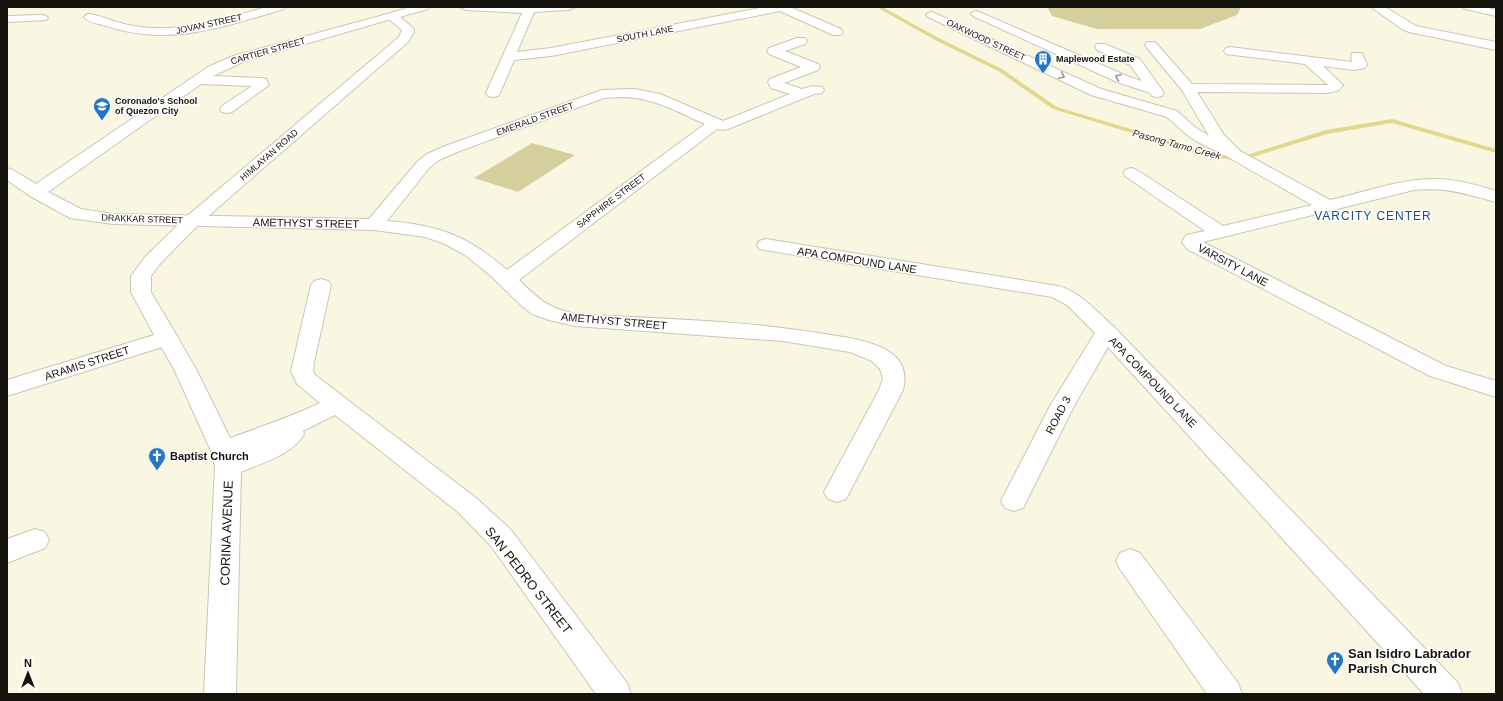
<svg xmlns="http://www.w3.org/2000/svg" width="1503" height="701" font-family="Arial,sans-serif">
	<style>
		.green { fill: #d5cf9d }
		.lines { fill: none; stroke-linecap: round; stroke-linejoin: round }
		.stream { fill: #e2d88d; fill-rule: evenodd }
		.street-casing { stroke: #c9c7b3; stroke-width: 2 }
		.secondary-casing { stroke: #c9c7b3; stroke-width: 2 }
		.street { fill: #fff; fill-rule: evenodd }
		.secondary { fill: #fff; fill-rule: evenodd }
		.oneway { stroke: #959592 }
		.labels { text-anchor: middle; stroke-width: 3; stroke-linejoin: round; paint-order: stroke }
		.far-street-label { font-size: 9px; fill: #14130c; stroke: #fff }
		.far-poi-label { font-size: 9px; font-weight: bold; fill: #14130c; stroke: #fff; text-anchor: start }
		.far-water-label { font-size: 10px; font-style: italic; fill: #302b09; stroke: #fff }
		.street-label { font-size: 11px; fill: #14130c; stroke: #fff }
		.poi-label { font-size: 11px; font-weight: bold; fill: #14130c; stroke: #fff; text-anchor: start }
		.neighbourhood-label { font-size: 12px; letter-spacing: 1px; fill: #1c4e80; stroke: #fff }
		.near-street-label { font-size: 13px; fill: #14130c; stroke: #fff }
		.near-poi-label { font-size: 13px; font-weight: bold; fill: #14130c; stroke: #fff; text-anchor: start }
	</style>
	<rect width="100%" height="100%" fill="#f9f7e1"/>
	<g class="green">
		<polygon points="1047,7 1241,7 1237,15 1200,29 1097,29 1052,16"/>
		<polygon points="532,143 575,155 518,192 474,178"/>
	</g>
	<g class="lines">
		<polygon class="stream" points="880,7 885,7 884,8 937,37 1002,69 1057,107 1208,152 1240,157 1326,130 1392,119 1496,149 1496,153 1392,123 1327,134 1240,161 1207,156 1053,109 998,71 933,39 880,9"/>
		<g class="street-casing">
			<g id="street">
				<path d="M267 7H286L284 9C222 27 171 47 106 26 100 24 88 23 84 17L86 15 90 14C105 17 119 24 134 26 180 34 224 19 267 7Z"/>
				<polygon points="460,7 575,7 569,10 534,12 517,52 551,48 765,7 790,7 841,29 843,32 841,35 833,35 780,11 551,56 514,60 500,93 498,96 493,97 488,96 486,93 522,13 466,10"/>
				<polygon points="1371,7 1385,7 1416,26 1496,42 1496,50 1409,32 1402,29"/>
				<polygon points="1463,7 1484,7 1496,10 1496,16 1465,9"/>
				<polygon points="977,11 1127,76 1142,81 1130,65 1097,50 1095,47 1097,44 1105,44 1140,59 1164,93 1162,96 1157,97 1152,96 1150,93 1117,82 973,16 971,14 973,12"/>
				<path d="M932 12 1101 89 1177 111 1196 128 1209 136 1182 90 1147 48 1145 45 1147 42H1155L1192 84 1328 85 1305 64 1226 54 1224 51 1226 48 1230 47 1352 62 1351 56 1352 53H1362L1367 65 1365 68 1354 70 1323 66 1343 85 1339 90 1328 93 1197 92 1224 135 1240 151 1330 200C1362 193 1403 178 1436 179 1456 179 1477 185 1496 191V202C1464 194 1449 187 1414 190L1203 242 1446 366 1496 381V397L1430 376 1187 249 1182 242 1186 235 1205 231 1125 176 1123 173 1125 170 1131 168 1137 170 1223 226 1312 205 1228 157 1196 141 1186 134 1167 117 1091 95 928 17 926 15 928 13Z"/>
				<path d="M391 13 395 14 397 16 395 18 243 62 213 76 261 78 266 79 269 85 232 112 227 113 222 112 220 109 222 106 252 86 201 84 48 192 81 209 113 214 369 219 417 162 427 154 445 146 602 90 634 89 660 94 723 121 790 94 771 88 768 82 770 79 801 67 769 54 767 51 769 48 797 38H805L807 41 805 44 785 51 818 64 820 67 818 70 784 83 802 89 812 86 822 87 824 90 822 93 814 94 728 129 723 130 717 129 519 280C538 299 548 308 575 314 658 319 742 320 824 334 844 337 870 340 888 351 903 360 907 374 903 390L846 499 837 502 828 499 824 492 879 390 883 379 880 369 872 361 850 352 783 341 575 326 549 320 532 314 523 307 491 276 465 255 443 243 425 237 374 230 113 224 70 218 30 196 7 180V168L13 170 36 184 208 67 233 56ZM624 97C654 98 678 112 705 124L507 270C468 236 439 225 387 221L429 168 439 160 457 152 604 98Z"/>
				<polygon points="42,15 46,16 48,18 46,20 7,22 7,16"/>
				<path d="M766 239 1058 286C1081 292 1097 312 1114 327L1458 683 1462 694H1424L1108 347 1074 406 1023 508 1014 511 1005 508 1001 501 1050 406 1095 333 1067 305 1052 297 759 249 757 245 759 241Z"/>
				<path d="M321 279 328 281 331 285 314 362 313 371 315 375 476 498 511 530 627 683 631 694H596L491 546 458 512 335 415 303 431 304 434C292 455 262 463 241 472L236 694H204L215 467 211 451 174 369 156 338 159 333 167 331 175 333 196 369 230 438C260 427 291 417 320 403L297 384 291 371 311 285 314 281Z"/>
				<polygon points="35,529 45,532 49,540 45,548 7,563 7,539"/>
				<polygon points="1130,549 1140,553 1238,683 1242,694 1207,694 1120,569 1116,561 1120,553"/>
			</g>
		</g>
		<g class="secondary-casing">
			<polygon id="secondary" points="411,7 430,7 428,9 400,17 414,29 414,32 408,42 198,225 159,265 151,276 151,292 178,338 175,343 7,396 7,380 154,335 131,292 131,276 145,257 186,217 399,37 402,30 385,16 387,14"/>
		</g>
		<use href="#street" class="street"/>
		<use href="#secondary" class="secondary"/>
	</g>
	<defs><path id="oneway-chevron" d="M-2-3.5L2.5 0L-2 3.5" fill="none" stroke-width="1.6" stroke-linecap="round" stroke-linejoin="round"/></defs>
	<g class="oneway">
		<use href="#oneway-chevron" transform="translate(1062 76) rotate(25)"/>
		<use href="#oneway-chevron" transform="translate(1118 77) rotate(-157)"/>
	</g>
	<defs>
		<g id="building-pin" transform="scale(0.9)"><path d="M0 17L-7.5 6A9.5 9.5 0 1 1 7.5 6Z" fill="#2576c4" stroke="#fff"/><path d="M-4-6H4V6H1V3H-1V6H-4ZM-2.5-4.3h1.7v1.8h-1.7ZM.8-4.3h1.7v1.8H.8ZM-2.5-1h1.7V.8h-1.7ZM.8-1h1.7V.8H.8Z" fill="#fff"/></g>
		<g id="school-pin" transform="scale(0.9)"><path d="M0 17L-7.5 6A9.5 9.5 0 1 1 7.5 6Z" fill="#2576c4" stroke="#fff"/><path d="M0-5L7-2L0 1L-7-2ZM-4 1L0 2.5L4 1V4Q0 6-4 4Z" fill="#fff"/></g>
		<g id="church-pin" transform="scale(0.9)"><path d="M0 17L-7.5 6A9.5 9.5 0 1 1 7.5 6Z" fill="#2576c4" stroke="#fff"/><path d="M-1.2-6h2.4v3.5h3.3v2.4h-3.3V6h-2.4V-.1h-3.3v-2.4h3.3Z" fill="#fff"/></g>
	</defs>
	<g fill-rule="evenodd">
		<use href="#building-pin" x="1043" y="59"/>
		<use href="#school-pin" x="102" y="106"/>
		<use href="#church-pin" x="157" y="456"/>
		<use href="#church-pin" x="1335" y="660"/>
	</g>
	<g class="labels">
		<g class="far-street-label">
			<text transform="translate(209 24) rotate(-12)" y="3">JOVAN STREET</text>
			<text transform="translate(645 34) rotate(-11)" y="3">SOUTH LANE</text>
			<text transform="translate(986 40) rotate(25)" y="3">OAKWOOD STREET</text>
			<text transform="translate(268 51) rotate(-16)" y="3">CARTIER STREET</text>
			<text transform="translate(535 119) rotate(-20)" y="3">EMERALD STREET</text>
			<text transform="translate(269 155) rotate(-41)" y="3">HIMLAYAN ROAD</text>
			<text transform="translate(611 201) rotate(-37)" y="3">SAPPHIRE STREET</text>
			<text transform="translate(142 219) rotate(2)" y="3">DRAKKAR STREET</text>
		</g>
		<g class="far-poi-label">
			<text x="1056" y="62">Maplewood Estate</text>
			<text x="115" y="104">Coronado's School<tspan x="115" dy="10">of Quezon City</tspan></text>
		</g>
		<g class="far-water-label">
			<text transform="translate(1177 144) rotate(15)" y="4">Pasong Tamo Creek</text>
		</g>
		<g class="street-label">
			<text transform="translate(306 223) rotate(1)" y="4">AMETHYST STREET</text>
			<text transform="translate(857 260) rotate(9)" y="4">APA COMPOUND LANE</text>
			<text transform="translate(1233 265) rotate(28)" y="4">VARSITY LANE</text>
			<text transform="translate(614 321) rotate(5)" y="4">AMETHYST STREET</text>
			<text transform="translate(87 363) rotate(-18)" y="4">ARAMIS STREET</text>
			<text transform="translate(1153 382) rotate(46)" y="4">APA COMPOUND LANE</text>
			<text transform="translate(1058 415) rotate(-62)" y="4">ROAD 3</text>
		</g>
		<g class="poi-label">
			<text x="170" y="460">Baptist Church</text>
		</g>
		<g class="neighbourhood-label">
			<text x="1373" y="220">VARCITY CENTER</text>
		</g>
		<g class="near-street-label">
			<text transform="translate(226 533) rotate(-88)" y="5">CORINA AVENUE</text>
			<text transform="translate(529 580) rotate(52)" y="5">SAN PEDRO STREET</text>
		</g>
		<g class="near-poi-label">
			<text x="1348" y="658">San Isidro Labrador<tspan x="1348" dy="15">Parish Church</tspan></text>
		</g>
	</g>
	<rect width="1503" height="701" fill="none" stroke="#14130c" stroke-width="16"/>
	<g transform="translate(28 673)" stroke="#ffffff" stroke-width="3" paint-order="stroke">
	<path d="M0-3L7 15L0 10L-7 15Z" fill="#14130c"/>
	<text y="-6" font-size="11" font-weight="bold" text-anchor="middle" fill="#14130c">N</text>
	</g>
</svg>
